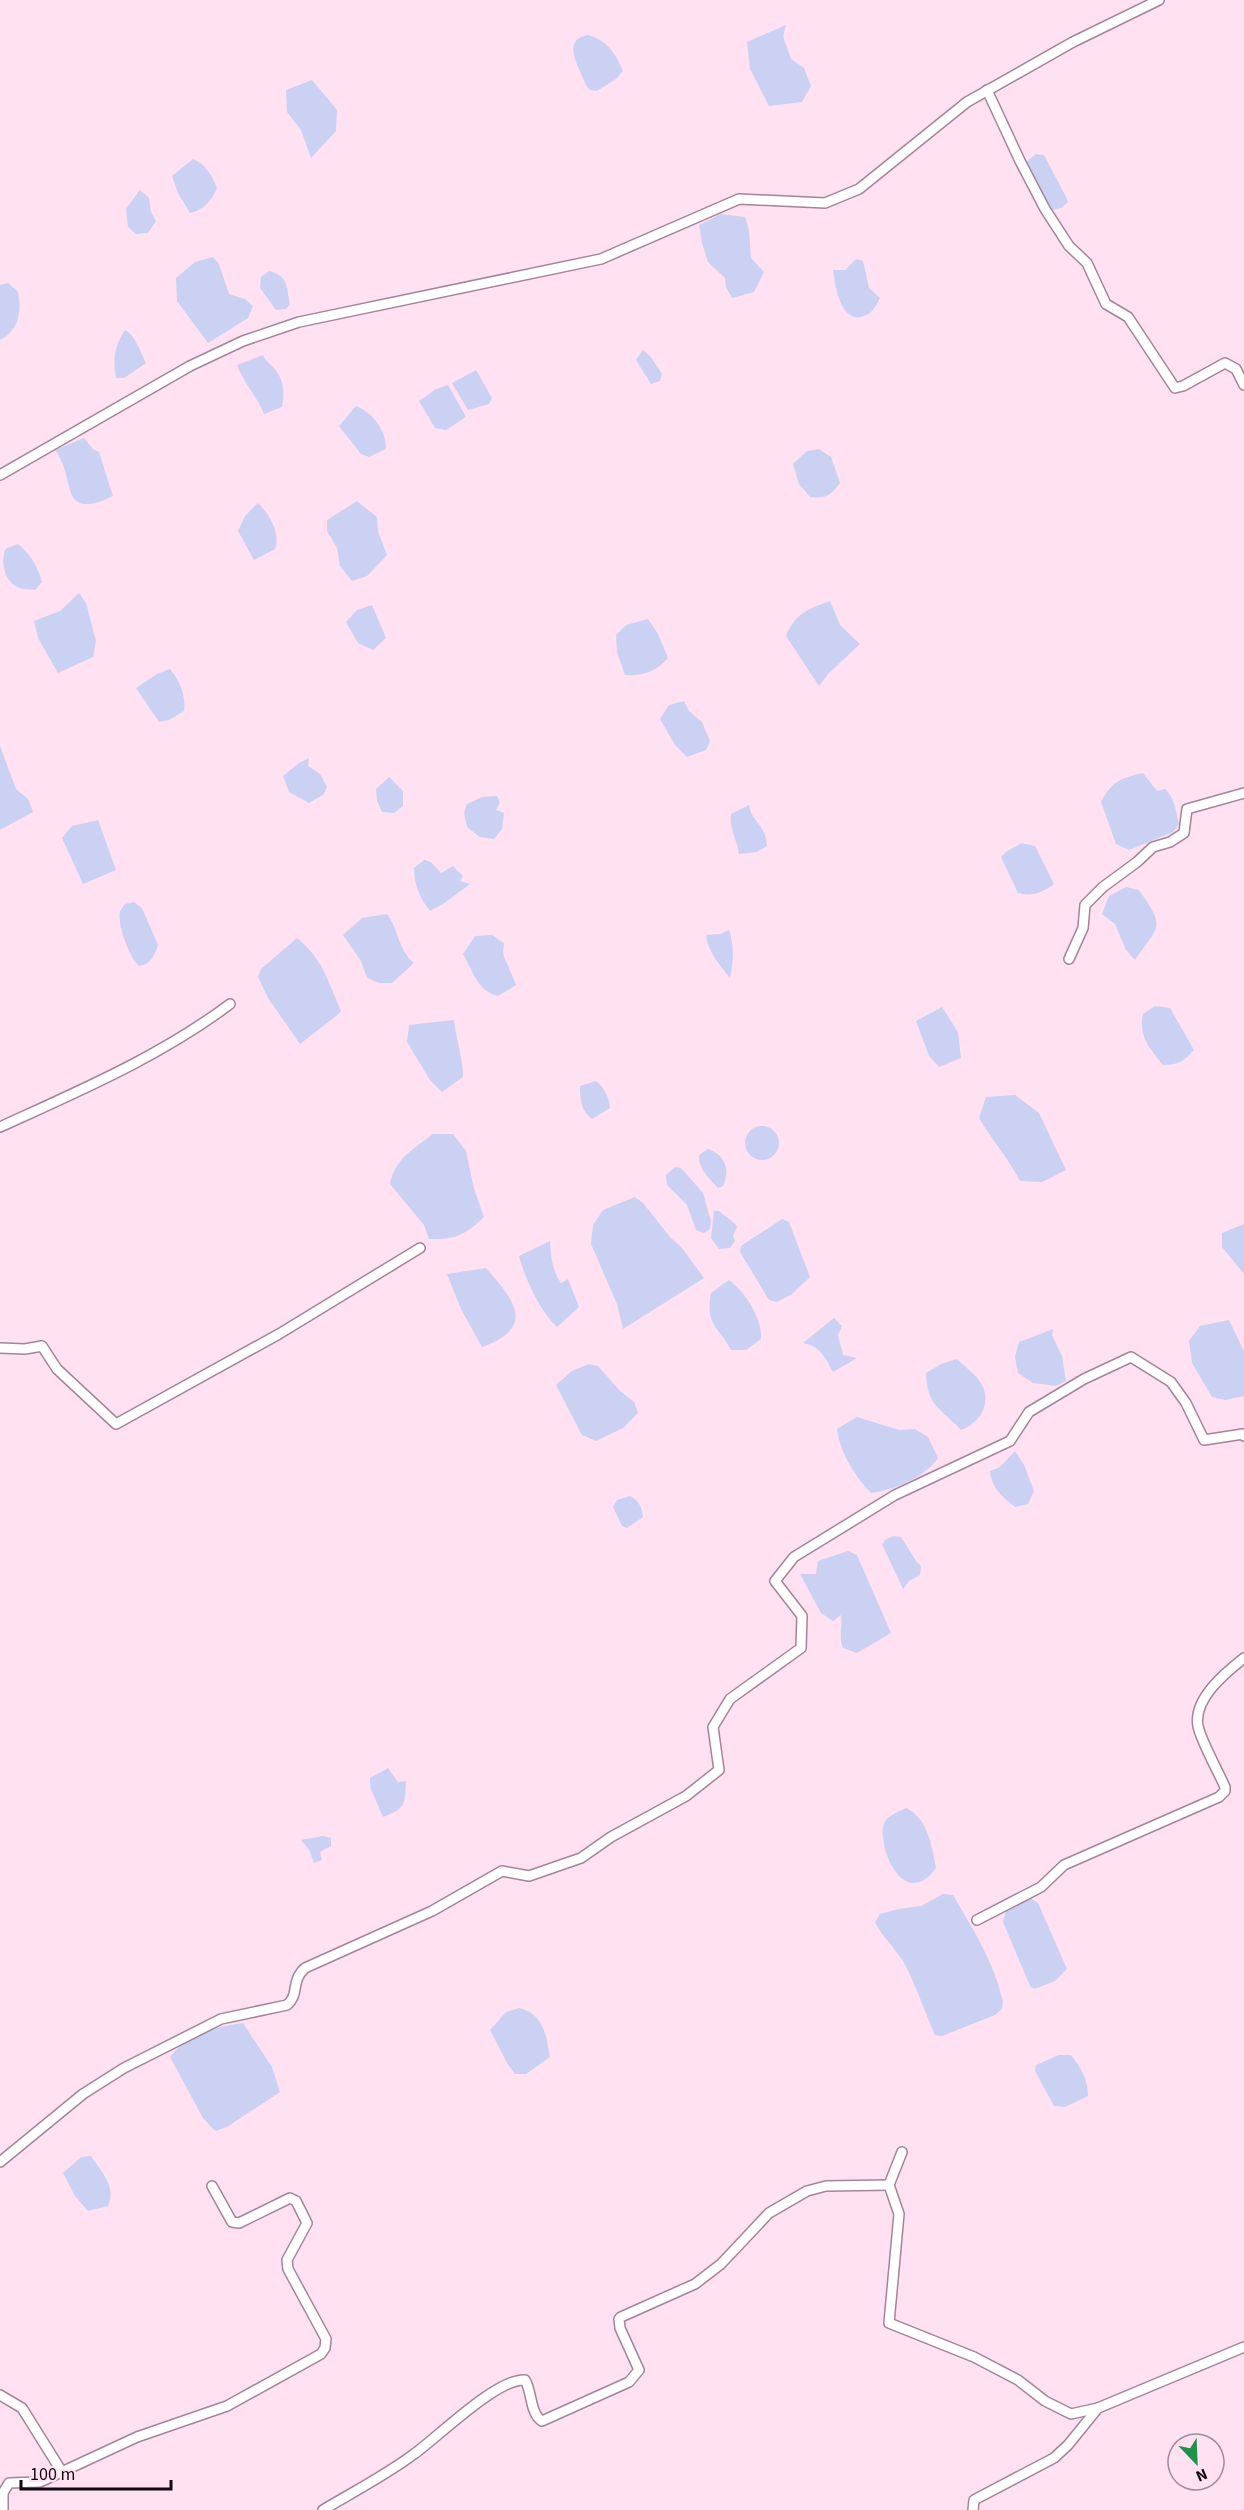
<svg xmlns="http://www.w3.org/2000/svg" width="1244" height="2510" font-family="'Source Sans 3',sans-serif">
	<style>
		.water { fill: #cad1f3 }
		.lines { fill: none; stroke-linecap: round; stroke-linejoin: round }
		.street-casing { stroke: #a58497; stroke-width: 12 }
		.street { stroke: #fff; stroke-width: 9 }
	</style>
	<rect width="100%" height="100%" fill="#ffe1f2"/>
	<g class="water">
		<polygon points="786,25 783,36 791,59 804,68 811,86 802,102 769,106 750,69 747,42"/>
		<path d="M588 35C607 40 616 54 623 71L616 79 597 91 590 90 586 85C580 68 560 40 588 35Z"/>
		<polygon points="312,80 337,110 336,131 311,158 301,130 287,112 286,90"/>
		<polygon points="1036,154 1044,155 1066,197 1068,202 1061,208 1049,211 1025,163"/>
		<path d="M193 159C206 164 212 176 217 188 211 202 203 210 190 213L178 193 172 176Z"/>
		<polygon points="140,190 149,198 151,212 156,221 148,233 136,234 128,227 126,209"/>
		<polygon points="721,214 745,217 749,230 751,258 764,272 754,292 732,298 726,287 725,278 708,262 702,243 699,225"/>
		<polygon points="213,257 219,264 229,294 245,299 253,306 248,318 208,343 177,301 176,278 195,262"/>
		<path d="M856 259 863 261 869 288 880 298C875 308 872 314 861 317 840 321 835 285 833 270H845Z"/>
		<path d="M269 271C289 276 286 287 290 304L286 309 276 310 260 288 261 277Z"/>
		<path d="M8 283 18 292C22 312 19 330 0 340V285Z"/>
		<path d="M125 330C135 335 141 353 146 363L124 378H116C113 358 114 347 125 330Z"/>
		<polygon points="643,350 651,357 662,374 660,381 651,384 636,360"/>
		<path d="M263 355C266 361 268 362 272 366 284 378 285 392 282 407L264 414C257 396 244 384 237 365Z"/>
		<polygon points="476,370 492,398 489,404 468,410 452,383"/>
		<polygon points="448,385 466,417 446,430 435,428 419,401 436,389"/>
		<path d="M356 406C373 413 386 430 386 449L369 457 361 454 339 426Z"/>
		<path d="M84 438 93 449 99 452 113 496C57 523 77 477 55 450Z"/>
		<path d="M819 449 831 457 840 483C831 495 826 499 810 497L799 484 793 464 807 451Z"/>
		<polygon points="357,501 377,517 378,531 387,555 367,576 352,581 340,566 337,548 327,531 327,520"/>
		<path d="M258 503C269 514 281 533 275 549L254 560 238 531 245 516Z"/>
		<path d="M18 544C31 555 37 565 42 582L35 590C30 589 24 590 20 588 6 584 0 564 5 550 8 547 14 546 18 544Z"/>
		<polygon points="79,593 86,603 96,641 93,657 58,673 38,638 34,621 60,611"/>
		<path d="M830 601 840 625 860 644 829 673 819 686 786 636C795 614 807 609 830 601Z"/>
		<polygon points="372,605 386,638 373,650 358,643 346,622 357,610"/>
		<path d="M648 619 658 634 668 658C656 672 643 676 625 675L617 652 616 635 626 625Z"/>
		<path d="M170 669C180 681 186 696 184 711L169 720 159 722 136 688 157 674Z"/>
		<polygon points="684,701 689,711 702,722 710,741 706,750 687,757 675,745 660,719 669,705"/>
		<polygon points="0,746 16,789 28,799 33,812 0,830"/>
		<polygon points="309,758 308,766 320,774 327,787 324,794 309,803 289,792 283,776 299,763"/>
		<path d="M1143 773 1157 791 1165 789C1175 798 1176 812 1179 824L1173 832 1129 850 1116 844 1101 802C1112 781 1121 778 1143 773Z"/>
		<polygon points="389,777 403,791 403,806 394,813 382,812 377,801 376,789"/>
		<polygon points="497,796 500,802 496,810 504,813 502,829 494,839 480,837 467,827 464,813 467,804 482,797"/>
		<path d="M749 805C751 822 766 824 767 846L757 852 739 854C737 840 729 828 731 814Z"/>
		<polygon points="98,820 116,870 83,884 62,838 72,826"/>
		<path d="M1022 843 1035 846 1054 884C1044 892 1031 897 1018 893L1001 857 1007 851Z"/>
		<path d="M424 860 431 862 441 873 453 866 463 876 460 881 470 884 443 904 430 911C420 899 414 884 414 868Z"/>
		<path d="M1126 887 1139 890C1166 929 1160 924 1135 960L1126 950 1115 924 1102 914 1109 896Z"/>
		<path d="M134 902 142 908 158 945C154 956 151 964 139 966 130 959 117 924 120 912 121 909 123 907 125 904Z"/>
		<path d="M387 914C399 930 398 950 414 963L392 983H379L367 978 361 961 343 935 362 918Z"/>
		<path d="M729 930C734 945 734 962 730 978 719 964 708 952 706 935L720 934Z"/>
		<path d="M492 935 504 943 503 954 516 985 498 996C477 991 473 971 463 954L475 936Z"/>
		<path d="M297 938C323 959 328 981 341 1011L336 1016 300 1044 268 998 258 977 261 969Z"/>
		<path d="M1155 1006 1170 1008 1194 1050C1184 1061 1178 1065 1163 1065 1150 1049 1138 1036 1143 1014Z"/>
		<polygon points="942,1007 958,1032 961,1058 939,1067 929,1056 916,1021"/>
		<path d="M454 1020C456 1040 463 1057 463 1077L442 1092 430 1080 407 1042 409 1025Z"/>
		<path d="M596 1081C605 1088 609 1098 610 1108L592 1119C581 1111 580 1099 580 1086Z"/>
		<path d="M1015 1095 1039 1113 1066 1170 1042 1182 1020 1181C1008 1158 992 1140 979 1118L986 1097Z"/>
		<circle cx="762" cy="1143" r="17"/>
		<path d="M433 1134H453L466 1151 474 1189 484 1217C465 1235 455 1240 429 1239L424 1225 390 1184C395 1158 414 1149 433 1134Z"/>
		<path d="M708 1149C725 1155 731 1170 723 1186L718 1188C710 1179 698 1169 699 1155Z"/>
		<polygon points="675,1167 681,1168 703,1193 711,1221 710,1229 704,1233 696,1230 687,1205 667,1185 666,1175"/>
		<polygon points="635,1197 643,1203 670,1237 682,1248 704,1278 623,1329 617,1304 591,1244 593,1225 603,1210"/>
		<path d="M714 1211H719C725 1217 733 1220 737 1227L733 1236 735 1241 730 1248 719 1249 711 1238Z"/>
		<polygon points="782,1219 789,1222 810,1277 792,1294 777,1302 769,1300 740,1252 741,1246"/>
		<polygon points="1244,1224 1244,1274 1222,1247 1222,1233"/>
		<path d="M550 1241C551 1258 552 1269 561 1283L568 1279 579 1307 557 1327C540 1311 525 1279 519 1256Z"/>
		<path d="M486 1268C514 1300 537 1327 482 1347L461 1309 447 1274Z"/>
		<path d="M729 1280C745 1291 763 1320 761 1339L746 1350H731C718 1325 705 1326 711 1293Z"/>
		<path d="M834 1318 842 1326 838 1335 843 1355 857 1358 833 1372C825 1357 820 1346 803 1343Z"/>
		<polygon points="1229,1320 1244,1351 1244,1396 1225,1400 1212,1397 1192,1363 1189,1341 1200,1326"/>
		<polygon points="1053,1329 1052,1335 1062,1356 1066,1381 1056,1386 1033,1383 1018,1373 1015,1357 1019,1342"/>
		<path d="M957 1359C965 1367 979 1377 983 1387 991 1406 978 1424 961 1430 941 1408 927 1407 926 1373L941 1364Z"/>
		<polygon points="589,1364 598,1366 620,1391 634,1402 638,1413 623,1428 596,1441 582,1435 556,1385 572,1371"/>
		<path d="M857 1417 899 1430 915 1429 928 1437 938 1458C924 1478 895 1489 871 1493 855 1476 840 1453 837 1429Z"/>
		<path d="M1015 1451 1024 1465 1034 1491 1028 1504 1015 1507C1002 1496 992 1489 990 1471L1000 1467Z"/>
		<path d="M630 1496C639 1500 642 1508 643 1517L627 1528 622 1526 613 1507 617 1500Z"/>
		<polygon points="894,1536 901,1537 916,1561 921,1566 920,1575 909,1581 903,1589 882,1544 886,1539"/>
		<path d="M848 1551 857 1555 891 1633 857 1653 843 1648C838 1636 843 1627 841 1615L833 1621 821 1613 800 1574H816L818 1561Z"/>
		<path d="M388 1768 398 1782 406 1781C405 1805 406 1808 383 1817L370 1787V1778Z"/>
		<path d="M906 1808C928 1818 932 1847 936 1868 901 1916 873 1835 886 1820 890 1815 900 1811 906 1808Z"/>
		<polygon points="323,1836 331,1838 331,1846 320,1852 322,1860 314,1863 309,1850 301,1840"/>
		<path d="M943 1894 953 1895C973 1929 995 1964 1003 2002L1002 2009 995 2015 942 2036 935 2035C924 2011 916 1984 903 1961 894 1947 883 1937 875 1923L880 1914 899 1909 921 1906Z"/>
		<polygon points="1032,1899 1038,1903 1067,1969 1055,1981 1034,1989 1030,1986 1003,1922 1007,1908 1022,1900"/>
		<path d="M519 2008C544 2014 546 2035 550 2057L526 2074H515L507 2063 490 2030 506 2012Z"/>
		<path d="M243 2023 272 2067 280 2092 227 2127 215 2131 203 2118 170 2057C188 2034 215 2027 243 2023Z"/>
		<path d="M1059 2055H1071C1081 2068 1088 2079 1088 2096L1065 2107 1054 2106 1035 2071 1036 2065Z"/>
		<path d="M91 2156C101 2172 117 2186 108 2206L88 2211 75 2196 63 2173 81 2157Z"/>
	</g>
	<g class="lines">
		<g class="street-casing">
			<g id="street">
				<polyline points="987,90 1020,161 1045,209 1069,246 1087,263 1106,304 1128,317 1175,388 1183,386 1225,363 1236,369 1244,385"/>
				<polyline points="0,475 190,366 243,341 299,322 601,259 739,199 825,203 859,189 967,102 1073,42 1159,0"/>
				<polyline points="1069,959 1083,928 1085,905 1103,887 1137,862 1153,847 1170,842 1184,833 1187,809 1244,793"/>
				<path d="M0 1127C79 1091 161 1056 230 1004"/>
				<polyline points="0,1348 25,1349 42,1346 57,1369 116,1424 279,1334 420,1248"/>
				<path d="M977 1920 1041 1887 1064 1865 1219 1797 1225 1791V1787C1218 1771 1201 1741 1198 1726 1193 1699 1225 1673 1244 1658"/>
				<polyline points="902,2152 889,2185 899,2214 889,2323 974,2357 1018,2380 1045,2401 1071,2414 1098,2408 1244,2347"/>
				<path d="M0 2162 83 2094 124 2068 221 2019 287 2005C300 1994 290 1982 305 1968L432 1911 502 1871 529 1876 581 1858 611 1837 686 1796 719 1770 713 1727 730 1699 801 1648 802 1616 775 1581 794 1557 895 1495 1010 1441 1029 1412 1084 1379 1131 1357 1171 1382 1186 1403 1204 1440 1243 1434 1244 1436"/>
				<polyline points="0,2395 22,2408 62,2472"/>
				<polyline points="3,2510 3,2493 9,2483 40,2482 137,2437 227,2406 321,2354 325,2348 326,2339 288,2269 287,2260 307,2223 296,2201 290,2198 239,2223 232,2222 212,2186"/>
				<path d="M323 2510C353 2492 386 2475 414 2454 438 2437 497 2378 525 2380 532 2391 530 2414 542 2421L629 2382 639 2370 620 2328 619 2319 621 2317 695 2284 721 2264 769 2213 807 2191 826 2186 889 2185"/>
				<polyline points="973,2510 974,2500 1054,2458 1068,2445 1098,2408"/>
			</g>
		</g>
		<use href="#street" class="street"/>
	</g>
	<g transform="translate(1196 2462) rotate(157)"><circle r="28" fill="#ffe1f2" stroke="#a18b98" stroke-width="1.5"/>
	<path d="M0-4.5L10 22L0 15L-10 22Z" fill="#20924c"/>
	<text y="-9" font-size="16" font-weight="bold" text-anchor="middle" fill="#140910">N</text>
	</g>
	<path d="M21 2480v9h150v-9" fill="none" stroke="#140910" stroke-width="3"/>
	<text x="30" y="2480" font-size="18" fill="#140910" stroke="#ffe1f2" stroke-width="4.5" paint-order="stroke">100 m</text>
</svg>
